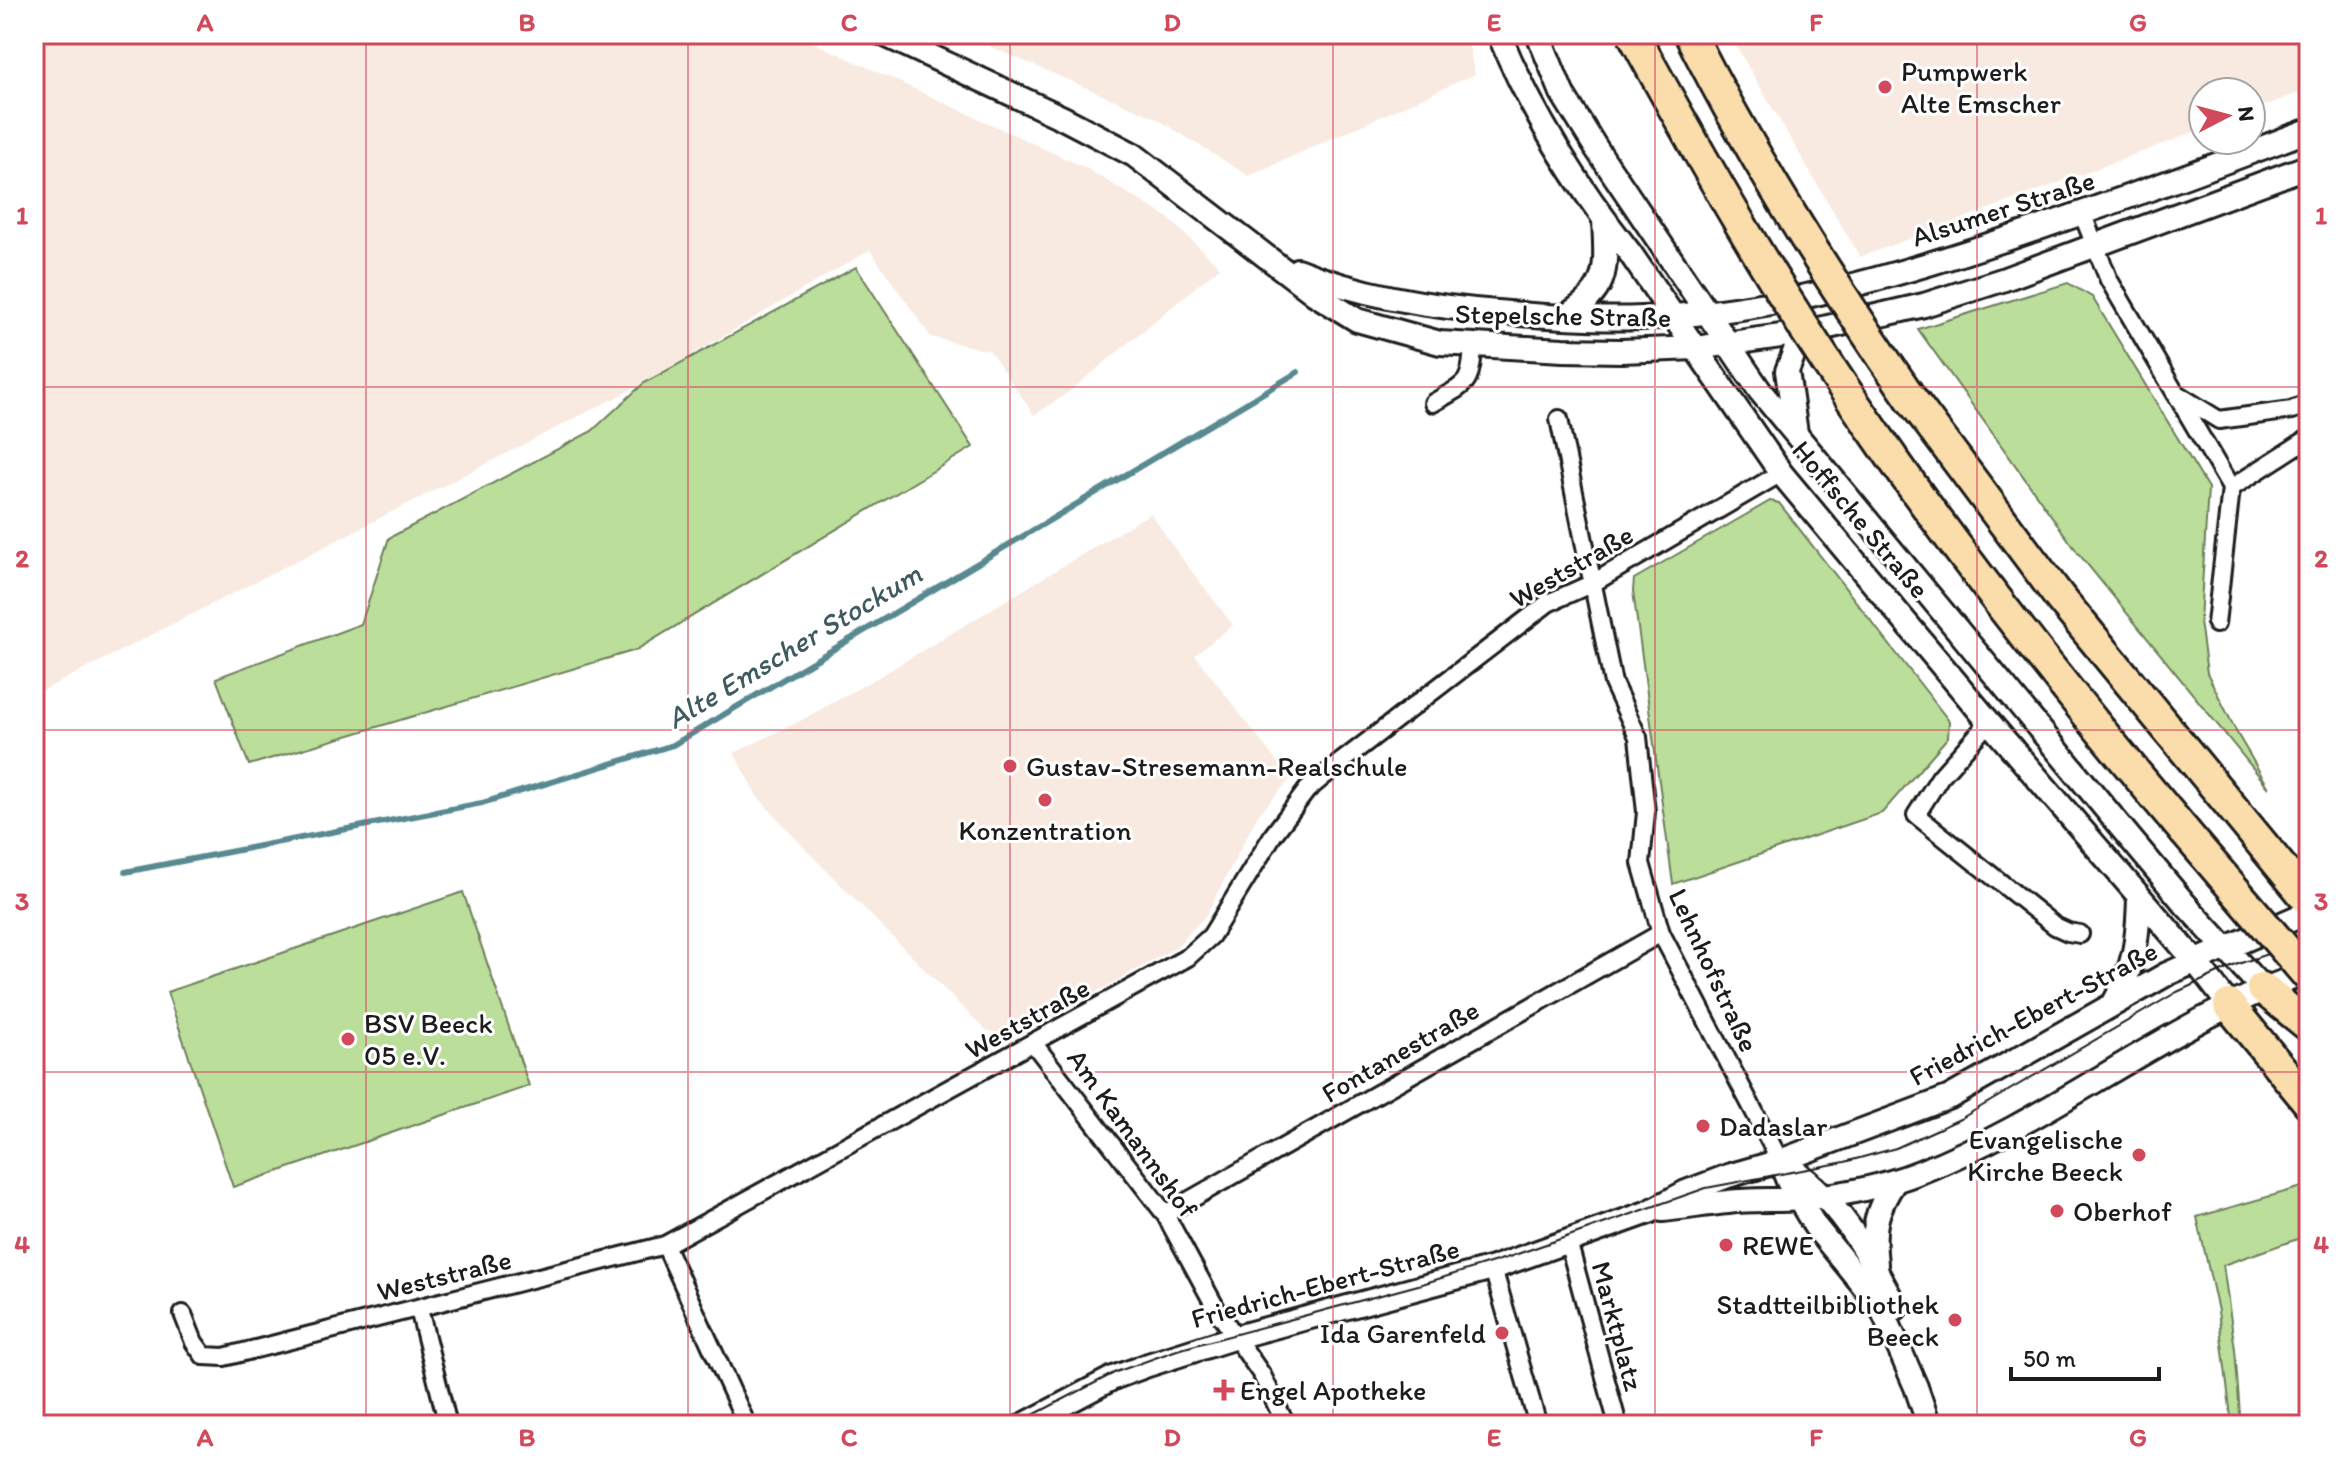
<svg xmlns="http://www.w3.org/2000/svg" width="2343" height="1459" font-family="Itim,sans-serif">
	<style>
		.built { fill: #f8eae0 }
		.green { fill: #bbdf9a; stroke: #6c7e5b; stroke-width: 2 }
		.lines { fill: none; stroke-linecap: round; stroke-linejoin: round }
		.stream { stroke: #598991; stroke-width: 6 }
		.street-casing { stroke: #1c1c1c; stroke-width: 22 }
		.secondary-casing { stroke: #1c1c1c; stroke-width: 28 }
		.highway-casing { stroke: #1c1c1c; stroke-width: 36 }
		.street { stroke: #fff; stroke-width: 16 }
		.secondary { stroke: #fff; stroke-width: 22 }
		.highway { stroke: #fbddab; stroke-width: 30 }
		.tram { stroke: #1c1c1c; stroke-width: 2 }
		.highway-bridge-casing { stroke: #1c1c1c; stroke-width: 36; stroke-linecap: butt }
		.highway-bridge { stroke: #fbddab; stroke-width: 30 }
		.grid { fill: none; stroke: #d1495b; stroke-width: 2; stroke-opacity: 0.55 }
		.poi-dot { fill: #d1495b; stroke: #fff; stroke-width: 3 }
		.labels { text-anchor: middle; stroke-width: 6; stroke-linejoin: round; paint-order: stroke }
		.poi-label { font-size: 28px; fill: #1c1c1c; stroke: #fff; text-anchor: start }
		.street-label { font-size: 28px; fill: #1c1c1c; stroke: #fff }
		.water-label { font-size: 30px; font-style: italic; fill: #405b60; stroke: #fff }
		.neatline { fill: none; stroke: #d1495b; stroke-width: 3 }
		.grid-label { font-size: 26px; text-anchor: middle; font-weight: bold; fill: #d1495b }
	</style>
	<rect width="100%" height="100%" fill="#fff"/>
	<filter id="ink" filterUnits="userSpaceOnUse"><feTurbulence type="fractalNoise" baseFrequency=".0125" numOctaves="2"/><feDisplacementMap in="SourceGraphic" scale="16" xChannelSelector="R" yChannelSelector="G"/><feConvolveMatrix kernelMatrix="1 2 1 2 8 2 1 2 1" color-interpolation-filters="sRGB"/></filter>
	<g filter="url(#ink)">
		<g class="built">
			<polygon points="34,34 795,34 1086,168 1167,217 1220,267 1069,392 1034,415 990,351 931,337 870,250 644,383 34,695"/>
			<polygon points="968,34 1466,34 1475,74 1249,176 1154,117 991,47"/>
			<polygon points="1729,34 2309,34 2309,89 2251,111 2251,92 2203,92 2203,129 1860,257"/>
			<polygon points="1151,513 1171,544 1233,625 1195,655 1290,779 1258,815 1206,915 1175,948 1023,1033 1003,1036 986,1030 959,1004 809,853 757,796 734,753 798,722 882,675"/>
		</g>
		<g class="green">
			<polygon points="856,267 973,447 636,650 249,765 216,678 361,624 389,538 592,431 644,383"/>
			<polygon points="2068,283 2092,297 2208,488 2200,621 2207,673 2238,735 2269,788 2078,553 1918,329"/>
			<polygon points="1770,501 1779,503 1949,721 1948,737 1882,813 1673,884 1633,591 1634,579"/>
			<polygon points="463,892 529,1086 233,1187 167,992"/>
			<polygon points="2309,1185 2309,1235 2223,1265 2235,1349 2240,1415 2240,1425 2232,1425 2218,1311 2197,1217"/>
		</g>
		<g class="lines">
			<polyline class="stream" points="125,872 482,803 673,745 1298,372"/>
			<g class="street-casing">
				<g id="street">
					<polyline points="2082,213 2109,280 2231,488 2216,624"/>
					<polyline points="2177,394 2219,420 2292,410 2309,403"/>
					<path d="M1433 403C1467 383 1471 386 1473 345"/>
					<polyline points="1559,419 1613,683 1638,737 1646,812 1641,863 1661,933 1780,1161"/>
					<polyline points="2231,488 2309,438"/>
					<polyline points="1989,722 1940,777 1916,815 2055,926 2068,932 2080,934"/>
					<polyline points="1034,1044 1165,1214 1217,1310 1262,1375 1286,1425"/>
					<polyline points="1165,1214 1661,933"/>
					<polyline points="1568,1241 1618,1425"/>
					<polyline points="665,1245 747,1425"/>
					<polyline points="1493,1268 1538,1425"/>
					<polyline points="419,1309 448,1425"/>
					<polyline points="183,1314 194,1342 204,1356 224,1357 665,1245 1188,957 1211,936 1273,835 1307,790 1342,761 1548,603 1593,583 1781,473"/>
				</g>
			</g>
			<g class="secondary-casing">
				<g id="secondary">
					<polyline points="883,34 1063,118 1134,155 1315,294 1357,320 1440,343 1563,350 1621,351 1696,348 1802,333 1924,305 2002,280 2309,166"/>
					<path d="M1499 34C1531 112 1578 187 1630 253L1781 473 1989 722 2195 961 2229 1005"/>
					<polyline points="1538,34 1562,93 1596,148 1760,391 2119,825 2185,904 2262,988"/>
					<path d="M1297 270C1364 297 1437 308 1509 313 1553 317 1598 320 1642 318 1785 312 1925 268 2059 221 2143 192 2226 162 2309 130"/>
					<path d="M1564 317C1611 289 1606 269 1604 219"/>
					<polyline points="1796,433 1787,371 1802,333"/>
					<path d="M2114 1003C2135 966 2138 939 2139 897"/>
					<polyline points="1780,1161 1788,1181 1815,1226 1881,1307 1916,1387 1929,1425"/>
					<path d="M1780 1161C1836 1194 1868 1253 1896 1308"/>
					<path d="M1662 1210C1684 1208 1706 1204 1728 1202 1753 1199 1777 1201 1801 1199 1842 1195 1882 1187 1920 1172 2056 1119 2170 1020 2309 972"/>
					<path d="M1876 1264C1872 1228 1875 1211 1895 1181"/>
					<polyline points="1024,1425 1113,1378 1148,1365 1236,1337 1493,1268 1649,1212 1686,1192 1728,1176 1780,1161 1950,1097 2167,974 2309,912"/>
				</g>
			</g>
			<g class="highway-casing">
				<g id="highway">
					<polyline points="1912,400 2060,598 2309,901"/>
					<path d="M1870 426C1967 567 2074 701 2185 832"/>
					<polyline points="2262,988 2309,1026"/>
					<polyline points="2229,1005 2309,1103"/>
				</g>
			</g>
			<use href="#street" class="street"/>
			<use href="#secondary" class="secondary"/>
			<use href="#highway" class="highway"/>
			<polyline class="tram" points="1014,1425 1116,1372 1177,1350 1422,1284 1506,1258 1706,1188 1845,1162 1896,1148 1960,1119 2177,992 2238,964 2309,940"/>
			<g class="highway-bridge-casing">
				<g id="highway-bridge">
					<path d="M1633 34C1706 168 1782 301 1870 426"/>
					<path d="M1690 34C1754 161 1831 283 1912 400"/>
					<polyline points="2185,832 2309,977"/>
				</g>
			</g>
			<use href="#highway-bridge" class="highway-bridge"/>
		</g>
	</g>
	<path class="grid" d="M366 34V1425M688 34V1425M1010 34V1425M1333 34V1425M1655 34V1425M1977 34V1425M34 387H2309M34 730H2309M34 1072H2309"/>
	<g class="poi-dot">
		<circle cx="1885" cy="87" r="8"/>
		<circle cx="1010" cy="766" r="8"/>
		<circle cx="1045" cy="800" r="8"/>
		<circle cx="348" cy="1039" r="8"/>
		<circle cx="1703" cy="1126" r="8"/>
		<circle cx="2139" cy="1155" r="8"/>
		<circle cx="2057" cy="1211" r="8"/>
		<circle cx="1726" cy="1245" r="8"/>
		<circle cx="1955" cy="1320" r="8"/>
		<circle cx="1502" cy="1333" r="8"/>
		<path d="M1220 1378h8v8h8v8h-8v8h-8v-8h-8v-8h8z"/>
	</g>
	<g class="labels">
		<g class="poi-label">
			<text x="1901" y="81">Pumpwerk<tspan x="1901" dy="32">Alte Emscher</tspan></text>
			<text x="1026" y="776">Gustav-Stresemann-Realschule</text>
			<text x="1045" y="840" text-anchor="middle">Konzentration</text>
			<text x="364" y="1033">BSV Beeck<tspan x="364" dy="32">05 e.V.</tspan></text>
			<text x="1719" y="1136">Dadaslar</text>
			<text x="2123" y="1149" text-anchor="end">Evangelische<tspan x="2123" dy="32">Kirche Beeck</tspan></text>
			<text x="2073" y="1221">Oberhof</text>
			<text x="1742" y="1255">REWE</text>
			<text x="1939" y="1314" text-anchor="end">Stadtteilbibliothek<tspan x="1939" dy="32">Beeck</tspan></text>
			<text x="1486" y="1343" text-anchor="end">Ida Garenfeld</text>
			<text x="1240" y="1400">Engel Apotheke</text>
		</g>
		<g class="street-label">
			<text transform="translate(2003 208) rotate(-18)" y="10">Alsumer Straße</text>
			<text transform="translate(1563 315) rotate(1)" y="10">Stepelsche Straße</text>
			<text transform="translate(1861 519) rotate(50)" y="10">Hoffsche Straße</text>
			<text transform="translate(1571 566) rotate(-30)" y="10">Weststraße</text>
			<text transform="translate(1714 970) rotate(65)" y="10">Lehnhofstraße</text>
			<text transform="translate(2033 1013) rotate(-28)" y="10">Friedrich-Ebert-Straße</text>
			<text transform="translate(1027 1018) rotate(-29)" y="10">Weststraße</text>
			<text transform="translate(1400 1051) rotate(-30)" y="10">Fontanestraße</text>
			<text transform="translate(1133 1133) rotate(54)" y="10">Am Kamannshof</text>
			<text transform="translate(444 1275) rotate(-14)" y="10">Weststraße</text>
			<text transform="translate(1325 1283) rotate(-15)" y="10">Friedrich-Ebert-Straße</text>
			<text transform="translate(1618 1326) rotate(75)" y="10">Marktplatz</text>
		</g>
		<g class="water-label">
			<text transform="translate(794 646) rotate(-31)" y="10">Alte Emscher Stockum</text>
		</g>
	</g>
	<rect width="2343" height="1459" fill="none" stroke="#fff" stroke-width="88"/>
	<g transform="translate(2227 116) rotate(84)"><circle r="38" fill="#ffffff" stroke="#a4a4a4" stroke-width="2"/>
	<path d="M0-6L14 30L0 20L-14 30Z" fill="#d1495b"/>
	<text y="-12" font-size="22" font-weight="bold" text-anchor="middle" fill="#1c1c1c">N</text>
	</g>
	<path d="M2011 1367v12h148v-12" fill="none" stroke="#1c1c1c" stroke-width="4"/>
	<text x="2023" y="1367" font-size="24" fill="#1c1c1c" stroke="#ffffff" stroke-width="6" paint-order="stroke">50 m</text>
	<rect x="44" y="44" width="2255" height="1371" class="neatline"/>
	<g class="grid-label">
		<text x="205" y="31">A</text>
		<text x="527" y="31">B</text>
		<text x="849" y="31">C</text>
		<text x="1172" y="31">D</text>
		<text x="1494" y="31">E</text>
		<text x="1816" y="31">F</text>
		<text x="2138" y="31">G</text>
		<text x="22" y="224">1</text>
		<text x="2321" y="224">1</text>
		<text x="22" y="567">2</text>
		<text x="2321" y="567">2</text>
		<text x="22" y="910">3</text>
		<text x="2321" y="910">3</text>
		<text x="22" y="1253">4</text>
		<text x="2321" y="1253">4</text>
		<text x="205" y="1446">A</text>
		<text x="527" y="1446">B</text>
		<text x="849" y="1446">C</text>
		<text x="1172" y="1446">D</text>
		<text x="1494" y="1446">E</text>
		<text x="1816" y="1446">F</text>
		<text x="2138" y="1446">G</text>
	</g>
</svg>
